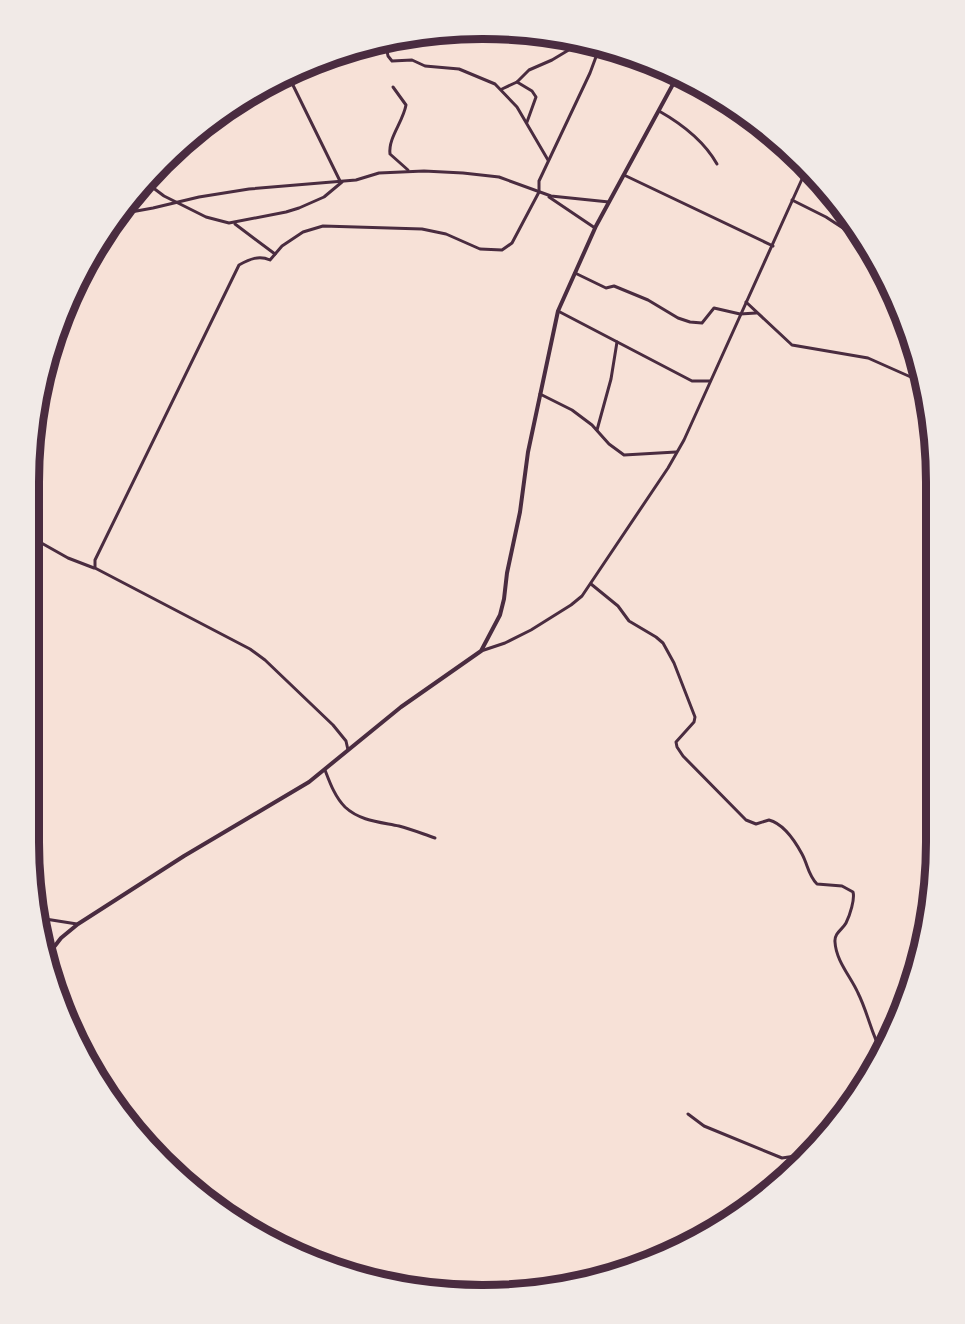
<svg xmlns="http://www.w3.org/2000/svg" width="965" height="1324" font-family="Figtree,sans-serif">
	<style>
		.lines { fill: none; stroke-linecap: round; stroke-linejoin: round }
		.minor { stroke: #4a2c40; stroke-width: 3 }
		.tertiary { stroke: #4a2c40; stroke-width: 4 }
		.rim { fill: none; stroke: #4a2c40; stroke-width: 8 }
	</style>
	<rect width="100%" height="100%" fill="#f7e1d7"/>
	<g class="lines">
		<g class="minor">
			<polyline points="385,41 388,56 392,61 412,60 425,66 459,69 495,84 517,107 548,160"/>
			<polyline points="287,73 340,181"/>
			<polyline points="517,82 532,91 536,97 527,122"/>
			<path d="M393 87 406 105C403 122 388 138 390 154L408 170"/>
			<polyline points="502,89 517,82 529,70 552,60 577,45 586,44 599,50"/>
			<path d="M659 111C682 124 704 141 717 164"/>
			<polyline points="624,175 773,246"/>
			<polyline points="148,184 164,196 206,217 229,223 286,212 299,208 324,197 342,182"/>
			<polyline points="549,197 595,228"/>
			<polyline points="792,200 826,217 849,232 858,233"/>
			<polyline points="120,214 153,208 199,197 249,189 356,180 379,173 424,171 463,173 499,177 551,196 609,202"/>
			<polyline points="235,224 275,254"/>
			<polyline points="575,273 606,288 614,286 648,300 678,318 690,322 702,323 714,308 740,314 756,313"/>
			<polyline points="746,302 792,345 868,358 922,382"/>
			<polyline points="558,311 692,381 710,381"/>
			<polyline points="540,394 572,410 592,425 609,444 624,455 676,452"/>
			<polyline points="597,430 611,379 617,342"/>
			<polyline points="29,536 68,558 94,568"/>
			<path d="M591 584 618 606 629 621 656 637 663 643 674 663 695 717 694 722 676 742 677 747 683 756 746 820 756 824 769 820C784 824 795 841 802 854 808 865 808 875 817 884L842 886 853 892C855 899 850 915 846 923 843 929 834 933 835 942 836 961 851 977 858 993 868 1013 871 1033 882 1053"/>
			<polyline points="481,651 505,643 531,630 571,605 582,596 668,468 684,440 807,168"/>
			<path d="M348 750 346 741 333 725 265 660 250 649 95 568V560L239 265C250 259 259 255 270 260L282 246 303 232 323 226 422 229 446 234 480 249 502 250 512 243 539 192V181L590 73 600 46"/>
			<path d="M325 770C330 783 335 797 345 807 360 821 380 822 399 826 411 829 423 834 435 838"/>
			<polyline points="39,918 77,924"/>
			<polyline points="688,1114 704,1126 782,1158 809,1154"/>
		</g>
		<polyline class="tertiary" points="44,960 61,938 78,924 184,856 309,782 401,707 481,651 500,615 504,599 507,573 520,512 528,452 558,311 596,226 678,75"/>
	</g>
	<path d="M0 0H965V1324H0ZM482 39H483A443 443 0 0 1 926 482V842A443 443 0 0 1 483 1285H482A443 443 0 0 1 39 842V482A443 443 0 0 1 482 39Z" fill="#f1eae7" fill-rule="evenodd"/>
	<path class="rim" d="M482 39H483A443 443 0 0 1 926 482V842A443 443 0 0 1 483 1285H482A443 443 0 0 1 39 842V482A443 443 0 0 1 482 39Z"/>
</svg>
